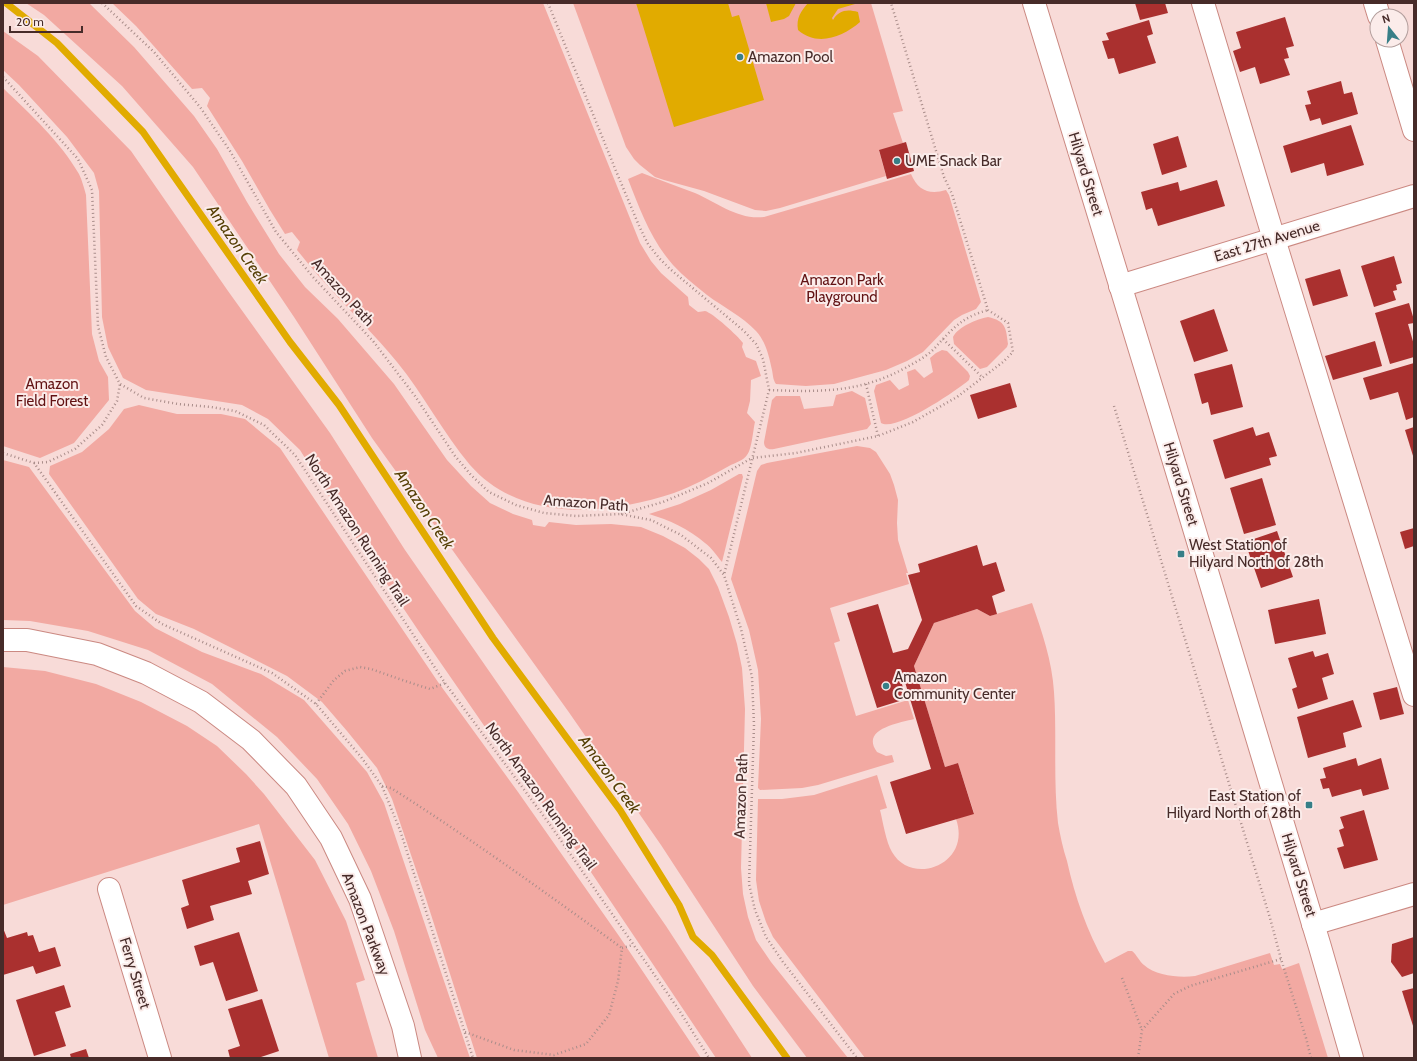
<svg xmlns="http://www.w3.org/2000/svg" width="1417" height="1061" font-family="Cabin,sans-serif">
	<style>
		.green { fill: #f2a9a2 }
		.water { fill: #e1ab00 }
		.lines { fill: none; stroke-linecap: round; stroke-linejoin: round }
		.stream { stroke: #e1ab00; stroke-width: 7 }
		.building { fill: #aa302f }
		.minor-casing { stroke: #cb8982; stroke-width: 24 }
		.major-casing { stroke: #cb8982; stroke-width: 24 }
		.path { stroke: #a98d8a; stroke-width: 2.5; stroke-dasharray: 1 3; stroke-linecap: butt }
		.minor { stroke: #fff; stroke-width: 22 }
		.major { stroke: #fff; stroke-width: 22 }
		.poi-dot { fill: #377f87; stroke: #fbecea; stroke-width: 1.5 }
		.labels { text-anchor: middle; stroke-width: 4; stroke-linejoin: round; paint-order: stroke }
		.poi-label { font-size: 15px; fill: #472b29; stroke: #fbecea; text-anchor: start }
		.street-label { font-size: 15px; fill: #472b29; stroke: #fbecea }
		.park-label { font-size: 15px; fill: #621213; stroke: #fbecea }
		.water-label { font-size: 16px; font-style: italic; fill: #543e04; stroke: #fbecea }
	</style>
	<rect width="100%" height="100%" fill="#f8dbd8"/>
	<g class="green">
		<polygon points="26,3 89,3 134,47 194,116 217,149 247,202 279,254 305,287 338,319 394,384 447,460 471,486 490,503 513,514 532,520 533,525 545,527 549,522 576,525 611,524 641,527 663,536 685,548 699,559 709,569 718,587 729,617 737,644 742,668 745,709 741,868 743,894 748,917 756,940 771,962 848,1058 807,1058 753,986 661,845 568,711 372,438 294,317 193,167 122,86 44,15"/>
		<path d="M112 3H543L640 243 651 261 661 273 688 297 689 305 698 312C701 312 703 311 705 311 713 313 738 336 743 343L742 347 746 357 756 361 761 376 751 380 750 401 747 413 755 422C753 430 752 449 747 455 744 460 735 463 729 466 711 476 693 486 674 493 607 515 522 524 470 465 443 433 424 395 397 362 375 335 350 311 327 285 316 274 307 262 297 250L300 242 292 232 285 234 270 210 242 161 207 106 210 98 202 88 192 89 136 26Z"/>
		<polygon points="573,3 871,3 903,111 893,113 903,143 879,151 886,176 780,208 766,211 755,210 704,191 664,180 655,177 640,165 634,159 626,147"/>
		<polygon points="3,31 38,56 131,151 228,291 330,433 405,550 666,926 752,1058 716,1058 566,835 485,727 420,633 338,511 300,450 268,419 242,405 146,390 123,378 108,347 102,317 99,191 94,173 67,137 19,85 3,70"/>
		<path d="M3 88C30 114 60 141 79 174 82 180 84 188 86 195L92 334 99 361 108 377 109 400 74 443 40 458 3 446Z"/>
		<path d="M642 173C659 180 677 186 695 193 718 203 738 220 764 217L911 174C918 191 930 195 946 190L949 195 981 302 976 309 962 315 954 320 923 352 907 361 886 370 834 384 806 386 776 384C773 380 773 375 772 370 769 356 766 342 756 331 742 316 723 307 707 295 695 285 683 276 673 265 651 240 640 210 628 179Z"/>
		<path d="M988 317C1006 321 1006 328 1008 344L1007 347 987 367 980 369 954 344 953 337C958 327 977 319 988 317Z"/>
		<path d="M942 350 947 351 968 372 970 376 969 380C956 391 896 432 881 423L874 391 876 385 890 380 899 390 909 385 907 372 915 369 924 378 933 372 930 358 936 353Z"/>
		<path d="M852 391 865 398 871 424 867 429 774 449C768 450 764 448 764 442L772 400 776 396H800L804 409 833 406 836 395Z"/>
		<polygon points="139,405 177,414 221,414 245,419 280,448 438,682 518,792 619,936 701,1058 477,1058 426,899 392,799 377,768 347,731 322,702 287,676 194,629 156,614 138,599 49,474 50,466 82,452 109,429 124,409"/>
		<path d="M857 446 870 448 876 452 890 474 894 485 898 500 897 523 898 540 908 573H906L909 584 830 608 840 641 834 643 856 716 908 700 914 719C899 723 860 729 877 752L886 756 892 755 894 762 818 785 802 788 760 790 758 788 761 719 758 670 749 630 731 579 757 471 761 465 767 463Z"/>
		<polygon points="3,460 29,467 135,611 155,628 202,652 261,674 304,700 367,772 384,803 470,1058 438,1058 425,1030 394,931 371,871 348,824 317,779 277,737 212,684 148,650 88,631 30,621 3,620"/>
		<path d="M739 474H742L743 477 722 562C717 556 712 548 705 543 689 529 669 520 649 514L680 504 711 490Z"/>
		<path d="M1032 603C1042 632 1052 661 1054 692 1057 735 1053 779 1058 823 1060 835 1063 849 1067 861 1075 897 1087 931 1105 963L1128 951H1132C1137 955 1139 961 1144 965 1156 976 1180 978 1195 976L1270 953 1274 965 1280 964 1282 969 1299 963 1328 1058H865L773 937 766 922 759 901 756 880 758 799H782L814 795 877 775 887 808 880 810C883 822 886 842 892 852 912 887 972 864 956 819L974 813 958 763 945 767 914 666 934 623 977 609 990 616Z"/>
		<polygon points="3,667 45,671 96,684 141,702 187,726 217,746 246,774 264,794 315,860 346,921 365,980 356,983 378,1058 329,1058 259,824 3,905"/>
	</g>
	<g class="water">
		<polygon points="636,3 728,3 732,17 739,15 764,100 674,127"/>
		<polygon points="766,3 796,3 789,16 784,19 771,22"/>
		<path d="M808 3H855V4L838 9 832 18 833 20C839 10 847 9 858 12L860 22C843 37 817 47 798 30 796 18 801 11 808 3Z"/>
	</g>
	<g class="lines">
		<polyline class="stream" points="6,3 57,43 143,132 290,342 339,405 493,638 620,810 679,905 693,937 712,955 787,1058"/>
	</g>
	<g class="building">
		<polygon points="1135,3 1165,3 1168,13 1140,20"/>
		<polygon points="1285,17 1294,46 1286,48 1289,58 1284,59 1290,75 1260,84 1255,67 1240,72 1233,51 1241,48 1236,32"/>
		<polygon points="1149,20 1153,34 1147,36 1156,63 1119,74 1114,58 1108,59 1102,41 1109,40 1106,33"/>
		<polygon points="1341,81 1344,94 1352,92 1358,114 1322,125 1320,118 1310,121 1305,105 1311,104 1307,91"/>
		<polygon points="1351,125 1364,165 1327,176 1324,163 1291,173 1283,146"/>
		<polygon points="1178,136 1187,167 1162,175 1153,144"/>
		<polygon points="906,142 914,171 887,179 879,150"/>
		<polygon points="1217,180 1225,206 1158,226 1152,208 1146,210 1141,192 1178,182 1180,191"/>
		<polygon points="1394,256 1402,283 1396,285 1397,290 1393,291 1396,300 1374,307 1361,266"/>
		<polygon points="1340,269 1348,296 1313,306 1305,279"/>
		<polygon points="1409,303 1414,320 1414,323 1408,324 1414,345 1414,357 1390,364 1375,313"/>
		<polygon points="1214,309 1228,351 1194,362 1180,321"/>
		<polygon points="1375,341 1382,366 1333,380 1325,356"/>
		<polygon points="1414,363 1414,417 1406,420 1398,392 1370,400 1363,378"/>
		<polygon points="1232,364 1243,407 1211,415 1208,402 1202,404 1194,374"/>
		<polygon points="1010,383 1017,407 978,419 970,395"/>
		<polygon points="1253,427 1256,436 1269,432 1277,456 1269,458 1271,465 1225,479 1213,440"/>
		<polygon points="1414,427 1414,459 1405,430"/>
		<polygon points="1262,478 1276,525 1244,534 1230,488"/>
		<polygon points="1414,528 1414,546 1405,549 1400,532"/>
		<polygon points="1277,531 1293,577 1261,588 1245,542"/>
		<polygon points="977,545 983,566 996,562 1005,591 992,596 997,614 990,616 977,609 934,623 914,666 945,767 958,763 974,814 906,834 890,782 931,769 902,672 899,673 906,699 877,708 847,613 878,604 893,653 908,649 922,620 908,575 920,572 918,564"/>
		<polygon points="1319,599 1326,634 1275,644 1268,610"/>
		<polygon points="1313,651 1315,657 1328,653 1334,674 1322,678 1328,699 1298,709 1292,689 1297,687 1288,658"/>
		<polygon points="1397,687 1404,714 1380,720 1373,693"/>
		<polygon points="1353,700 1362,727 1343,733 1346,747 1308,758 1297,717"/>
		<polygon points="1356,758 1358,766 1381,758 1389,789 1363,796 1361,789 1332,797 1329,788 1323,789 1320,779 1326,778 1323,768"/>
		<polygon points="1364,810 1378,860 1344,869 1337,848 1344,846 1339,830 1344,828 1340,817"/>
		<polygon points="260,841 269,874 248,881 252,894 210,906 214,920 187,929 181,908 189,905 182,880 240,862 236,848"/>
		<polygon points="3,928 7,938 27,932 28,936 33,935 39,952 55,947 61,966 36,974 33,966 3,975"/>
		<polygon points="239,932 258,991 226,1001 213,962 200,966 194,946"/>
		<polygon points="1414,937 1414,973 1402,977 1391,962 1392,944"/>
		<polygon points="64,985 71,1007 55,1012 66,1046 34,1056 16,1000"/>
		<polygon points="1414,988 1414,1029 1402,991"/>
		<polygon points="262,999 279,1051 258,1058 230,1058 228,1050 240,1046 228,1009"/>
		<polygon points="86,1049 89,1058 71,1058 70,1054"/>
	</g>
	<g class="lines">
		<g class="minor-casing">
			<g id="minor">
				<polyline points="1203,3 1274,239 1414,695"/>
				<polyline points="1375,3 1379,16"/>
				<polyline points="1387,40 1414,130"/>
				<polyline points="1120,286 1414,196"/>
				<polyline points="109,889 160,1058"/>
				<polyline points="1313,924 1414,894"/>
			</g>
		</g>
		<g class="major-casing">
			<g id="major">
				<polyline points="1034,3 1159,412 1320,947 1352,1058"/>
				<polyline points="3,640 27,640 97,654 146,673 201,702 251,740 296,786 331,838 360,899 403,1026 410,1058"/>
			</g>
		</g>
		<g class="path">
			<polyline points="102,3 154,52 200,107 230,151 276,232 313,277 373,341 415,396 455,456 471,475 489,492 516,505 544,513 576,516 620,514 651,520 681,535 711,558 724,575 741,629 752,677 754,725 749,884 755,910 766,937 783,962 857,1058"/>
			<polyline points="548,3 616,171 640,228 648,244 659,258 670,269 744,331 756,344 763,359 769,390 724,575"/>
			<polyline points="3,77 78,159 92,190 98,326 106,357 120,384 144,398 178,404 211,407 235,411 264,425 295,455 445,683 548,822 679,1010 709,1058"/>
			<polyline points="943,339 982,377"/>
			<polyline points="866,384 878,436"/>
			<path d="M769 390C821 392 860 393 907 367 914 363 922 359 928 354 934 350 938 344 943 339 958 323 967 316 988 310"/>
			<polyline points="1114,406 1270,918 1281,959 1306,1038 1311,1058"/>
			<polyline points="3,453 34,463 136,606 162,624 272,673 316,704 361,757 382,786 400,830 473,1058"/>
			<polyline points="34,463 48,462 75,449 102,425 117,401 120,384"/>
			<polyline points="621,514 663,502 708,483 752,458 796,453 878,436 913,422 957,397 1003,362 1013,352 1008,323 988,310 952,194 944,177 891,3"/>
			<polyline points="316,704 334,680 345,671 360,667 371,669 408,682 430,689 445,683"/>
			<path d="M382 786 391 788C470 838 546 893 622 948"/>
			<polyline points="622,948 633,945"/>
			<polyline points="1122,978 1142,1030"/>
			<polyline points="465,1032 514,1050 554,1055 586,1044 609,1015 618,981 622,948"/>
			<polyline points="1138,1058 1142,1030 1174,994 1190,986 1281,959"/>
		</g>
		<use href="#minor" class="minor"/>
		<use href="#major" class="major"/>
	</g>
	<g class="poi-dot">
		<circle cx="740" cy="57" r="4"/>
		<circle cx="897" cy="161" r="4"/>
		<rect x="1177" y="550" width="8" height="8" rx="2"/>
		<circle cx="886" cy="686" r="4"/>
		<rect x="1305" y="801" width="8" height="8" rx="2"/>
	</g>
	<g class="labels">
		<g class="poi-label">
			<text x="748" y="62">Amazon Pool</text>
			<text x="905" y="166">UME Snack Bar</text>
			<text x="1189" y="550">West Station of<tspan x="1189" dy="17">Hilyard North of 28th</tspan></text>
			<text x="894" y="682">Amazon<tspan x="894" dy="17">Community Center</tspan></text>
			<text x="1301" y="801" text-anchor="end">East Station of<tspan x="1301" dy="17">Hilyard North of 28th</tspan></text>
		</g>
		<g class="street-label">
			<text transform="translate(1086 174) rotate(73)" y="5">Hilyard Street</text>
			<text transform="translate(1267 241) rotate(-17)" y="5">East 27th Avenue</text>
			<text transform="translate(343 292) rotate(48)" y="5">Amazon Path</text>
			<text transform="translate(1181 484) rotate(73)" y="5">Hilyard Street</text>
			<text transform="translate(586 503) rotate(4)" y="5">Amazon Path</text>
			<text transform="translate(357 530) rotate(57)" y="5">North Amazon Running Trail</text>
			<text transform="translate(541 796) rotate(54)" y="5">North Amazon Running Trail</text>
			<text transform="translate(741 796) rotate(-88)" y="5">Amazon Path</text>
			<text transform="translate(1299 875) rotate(73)" y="5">Hilyard Street</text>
			<text transform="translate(366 924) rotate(69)" y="5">Amazon Parkway</text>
			<text transform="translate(135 973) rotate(73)" y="5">Ferry Street</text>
		</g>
		<g class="park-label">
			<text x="842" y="285">Amazon Park<tspan x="842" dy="17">Playground</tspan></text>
			<text x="52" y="389">Amazon<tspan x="52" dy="17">Field Forest</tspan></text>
		</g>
		<g class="water-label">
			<text transform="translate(238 244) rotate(55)" y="6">Amazon Creek</text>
			<text transform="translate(425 509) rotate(56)" y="6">Amazon Creek</text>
			<text transform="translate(610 774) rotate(54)" y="6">Amazon Creek</text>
		</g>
	</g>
	<rect width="1417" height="1061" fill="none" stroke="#472b29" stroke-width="8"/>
	<g transform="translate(1389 28) rotate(343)"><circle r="19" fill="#fbecea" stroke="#b39f9d"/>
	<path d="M0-3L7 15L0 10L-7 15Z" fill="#377f87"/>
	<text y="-6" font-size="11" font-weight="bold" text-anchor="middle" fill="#472b29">N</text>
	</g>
	<path d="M10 26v6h72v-6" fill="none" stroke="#472b29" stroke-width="2"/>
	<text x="16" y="26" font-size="12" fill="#472b29" stroke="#fbecea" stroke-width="3" paint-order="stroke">20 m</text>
</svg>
